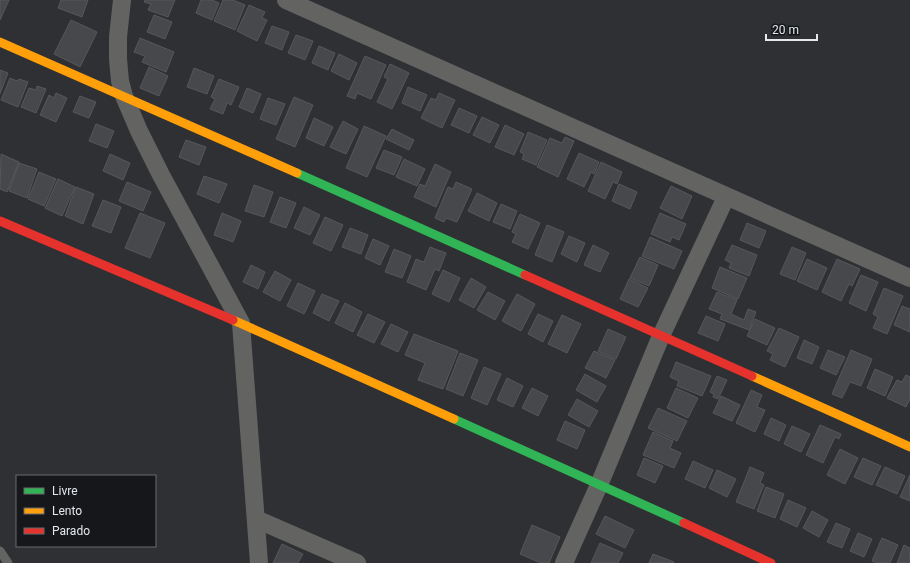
<svg xmlns="http://www.w3.org/2000/svg" width="910" height="563" font-family="Roboto,sans-serif">
	<style>
		.building { fill: #46484b; stroke: #56575a }
		.lines { fill: none; stroke-linecap: round; stroke-linejoin: round }
		.lane { stroke: #636362; stroke-width: 9 }
		.street { stroke: #636362; stroke-width: 18 }
		.fast { stroke: #30b455; stroke-width: 9 }
		.slow { stroke: #ff9f0a; stroke-width: 9 }
		.jam { stroke: #e5322d; stroke-width: 9 }
	</style>
	<rect width="100%" height="100%" fill="#2e3033"/>
	<g class="building">
		<polygon points="0,0 9,0 0,20"/>
		<polygon points="61,0 88,0 82,17 58,8"/>
		<polygon points="145,0 175,0 168,17 148,10 151,4 144,2"/>
		<polygon points="201,0 212,0 219,3 212,20 196,13"/>
		<polygon points="223,0 233,0 245,5 235,30 214,21"/>
		<polygon points="249,5 265,12 262,18 267,20 257,41 237,31"/>
		<polygon points="154,15 172,22 165,39 147,32"/>
		<polygon points="71,20 97,32 80,67 54,54"/>
		<polygon points="272,26 289,32 282,50 265,43"/>
		<polygon points="296,35 313,41 305,60 288,53"/>
		<polygon points="140,38 174,52 166,72 142,62 145,56 134,52"/>
		<polygon points="319,46 335,53 328,70 312,63"/>
		<polygon points="339,54 357,63 349,80 331,71"/>
		<polygon points="365,56 386,65 371,99 357,93 355,99 347,96"/>
		<polygon points="390,64 409,73 392,109 377,102 388,79 384,77"/>
		<polygon points="149,67 168,76 159,96 140,88"/>
		<polygon points="194,68 214,76 207,94 187,87"/>
		<polygon points="0,70 8,73 0,94"/>
		<polygon points="10,78 17,81 19,79 28,82 18,107 1,100"/>
		<polygon points="219,79 239,87 231,105 227,103 223,114 210,109 215,99 211,97"/>
		<polygon points="37,86 46,89 36,113 21,107 29,88 36,90"/>
		<polygon points="408,87 427,95 420,111 402,103"/>
		<polygon points="247,88 261,94 253,113 239,107"/>
		<polygon points="56,93 67,98 56,122 40,115 49,95 54,98"/>
		<polygon points="439,93 455,100 442,128 421,118 431,98 436,100"/>
		<polygon points="80,96 96,102 89,118 73,112"/>
		<polygon points="294,97 313,105 295,147 276,139"/>
		<polygon points="268,98 285,104 276,125 260,119"/>
		<polygon points="459,108 477,116 469,133 451,125"/>
		<polygon points="482,117 499,125 490,143 473,135"/>
		<polygon points="314,118 333,127 324,146 306,138"/>
		<polygon points="343,121 358,129 346,154 330,147"/>
		<polygon points="96,124 114,131 107,148 89,141"/>
		<polygon points="505,125 524,134 514,155 495,147"/>
		<polygon points="364,126 386,136 367,177 346,168"/>
		<polygon points="392,129 414,140 409,150 386,139"/>
		<polygon points="528,132 547,140 536,165 522,159 524,154 520,152"/>
		<polygon points="565,137 574,141 558,177 537,167 550,138 562,143"/>
		<polygon points="186,140 206,147 199,165 179,157"/>
		<polygon points="384,150 402,157 394,175 376,168"/>
		<polygon points="579,153 599,162 594,174 591,172 584,187 567,179"/>
		<polygon points="1,154 19,162 7,192 0,189"/>
		<polygon points="110,154 130,163 123,180 103,171"/>
		<polygon points="404,159 425,169 417,186 396,177"/>
		<polygon points="601,162 622,172 617,184 613,182 605,199 588,191"/>
		<polygon points="19,163 37,169 27,198 9,191"/>
		<polygon points="435,164 451,172 436,207 414,197 420,184 425,186"/>
		<polygon points="39,172 56,179 44,206 28,199"/>
		<polygon points="204,176 227,184 219,203 197,194"/>
		<polygon points="58,179 75,187 62,216 45,208"/>
		<polygon points="127,182 151,192 143,211 119,201"/>
		<polygon points="456,182 472,189 457,222 446,218 444,222 435,218 448,187 453,189"/>
		<polygon points="619,184 637,192 630,209 612,201"/>
		<polygon points="254,185 273,192 264,217 245,211"/>
		<polygon points="671,186 692,196 682,219 660,208"/>
		<polygon points="76,187 94,194 83,224 65,216"/>
		<polygon points="477,193 497,203 489,221 468,211"/>
		<polygon points="280,197 296,203 286,228 270,222"/>
		<polygon points="103,200 121,207 111,233 92,226"/>
		<polygon points="501,204 517,211 510,229 493,222"/>
		<polygon points="304,207 320,215 310,235 294,228"/>
		<polygon points="140,213 165,223 150,258 125,248"/>
		<polygon points="222,213 241,221 233,242 214,235"/>
		<polygon points="660,213 686,224 679,240 672,237 670,242 651,234"/>
		<polygon points="520,214 540,223 528,249 512,242 516,234 512,232"/>
		<polygon points="325,217 343,225 331,251 313,243"/>
		<polygon points="747,223 766,231 759,248 740,240"/>
		<polygon points="547,225 564,232 552,262 535,255"/>
		<polygon points="350,228 368,235 361,254 342,247"/>
		<polygon points="569,236 585,243 577,262 561,254"/>
		<polygon points="650,237 682,251 674,269 642,256"/>
		<polygon points="373,239 389,246 380,265 365,258"/>
		<polygon points="593,245 609,253 600,272 584,265"/>
		<polygon points="732,245 757,255 749,276 729,268 731,263 725,260"/>
		<polygon points="430,247 446,253 439,271 435,269 426,290 407,282 416,259 424,262"/>
		<polygon points="792,247 806,253 795,280 780,274"/>
		<polygon points="394,249 411,256 402,278 385,272"/>
		<polygon points="640,257 658,265 649,286 630,278"/>
		<polygon points="807,259 827,268 817,290 797,281"/>
		<polygon points="837,259 860,269 852,286 849,284 841,301 822,292"/>
		<polygon points="251,265 265,272 258,289 243,282"/>
		<polygon points="720,267 747,278 738,299 712,288"/>
		<polygon points="443,270 460,278 449,302 432,294"/>
		<polygon points="275,271 291,280 280,301 263,292"/>
		<polygon points="861,275 878,282 866,311 849,303"/>
		<polygon points="471,278 486,287 474,308 459,300"/>
		<polygon points="629,279 648,288 638,307 620,299"/>
		<polygon points="298,283 315,291 304,314 287,306"/>
		<polygon points="884,288 903,296 887,334 873,328 878,317 873,314"/>
		<polygon points="488,292 505,301 495,320 477,310"/>
		<polygon points="717,292 737,300 731,314 744,320 748,309 756,312 749,330 720,319 722,314 709,309"/>
		<polygon points="322,294 339,301 329,321 313,313"/>
		<polygon points="517,294 535,304 521,331 502,321"/>
		<polygon points="345,303 362,312 353,332 335,323"/>
		<polygon points="902,306 910,309 910,332 894,325"/>
		<polygon points="368,314 385,322 374,343 357,335"/>
		<polygon points="538,314 553,321 543,342 528,334"/>
		<polygon points="562,315 581,324 567,353 548,344"/>
		<polygon points="706,316 725,324 718,341 698,333"/>
		<polygon points="755,319 775,328 767,345 747,336"/>
		<polygon points="391,324 408,332 398,352 381,344"/>
		<polygon points="779,328 799,337 785,367 770,360 773,354 767,351"/>
		<polygon points="608,329 626,337 616,359 598,351"/>
		<polygon points="414,334 458,351 443,389 418,380 425,363 405,355"/>
		<polygon points="804,340 819,347 812,364 797,358"/>
		<polygon points="828,350 845,357 836,375 820,368"/>
		<polygon points="851,350 872,359 861,386 850,382 842,398 832,394"/>
		<polygon points="594,351 615,360 606,378 585,368"/>
		<polygon points="460,353 478,360 463,396 446,389"/>
		<polygon points="676,362 711,376 702,396 677,386 679,381 670,377"/>
		<polygon points="484,367 501,374 487,405 471,398"/>
		<polygon points="875,369 893,377 885,396 867,388"/>
		<polygon points="585,374 606,386 597,402 576,390"/>
		<polygon points="906,375 910,377 910,399 906,407 887,398 897,380 902,382"/>
		<polygon points="717,376 727,380 718,399 713,397 714,394 710,392"/>
		<polygon points="507,378 523,386 513,407 497,400"/>
		<polygon points="532,388 548,396 538,416 522,408"/>
		<polygon points="676,388 698,398 688,418 667,408"/>
		<polygon points="751,390 762,395 757,407 765,410 755,432 736,423"/>
		<polygon points="721,396 740,405 732,421 713,413"/>
		<polygon points="577,399 598,411 589,427 568,415"/>
		<polygon points="658,408 687,421 677,441 648,428"/>
		<polygon points="771,418 786,425 779,441 764,434"/>
		<polygon points="565,421 585,430 577,449 557,440"/>
		<polygon points="820,425 841,434 839,439 835,437 823,463 806,455"/>
		<polygon points="792,426 810,434 801,452 784,444"/>
		<polygon points="653,432 673,441 670,448 681,453 674,468 643,455"/>
		<polygon points="840,449 858,458 845,484 827,475"/>
		<polygon points="644,458 663,466 655,483 637,475"/>
		<polygon points="863,458 881,466 872,485 854,477"/>
		<polygon points="693,461 713,470 705,488 685,479"/>
		<polygon points="750,467 764,473 760,483 764,485 754,509 736,502"/>
		<polygon points="885,467 905,476 897,494 876,485"/>
		<polygon points="717,470 736,479 727,497 709,488"/>
		<polygon points="910,475 910,501 900,497"/>
		<polygon points="766,487 784,494 775,518 757,511"/>
		<polygon points="788,500 806,508 797,527 780,519"/>
		<polygon points="812,511 828,520 819,537 803,528"/>
		<polygon points="605,516 634,530 625,548 596,534"/>
		<polygon points="836,523 850,529 842,548 827,542"/>
		<polygon points="532,525 560,537 549,563 541,563 520,554"/>
		<polygon points="858,533 872,539 864,557 850,551"/>
		<polygon points="882,538 898,545 890,563 877,563 872,561"/>
		<polygon points="600,543 623,553 618,563 591,563"/>
		<polygon points="282,544 303,554 298,563 273,563"/>
		<polygon points="904,545 910,548 910,563 897,563"/>
		<polygon points="653,554 674,562 673,563 649,563"/>
	</g>
	<g class="lines">
		<polyline class="lane" points="0,551 8,563"/>
		<g class="street">
			<polyline points="122,0 118,37 118,59 120,81 124,96 139,131 161,175 241,323 259,563"/>
			<polyline points="286,0 910,278"/>
			<polyline points="256,519 357,563"/>
			<polyline points="564,563 599,485 661,336 726,197"/>
		</g>
		<g class="fast">
			<polyline points="297,173 525,275"/>
			<polyline points="454,419 684,523"/>
		</g>
		<g class="slow">
			<polyline points="0,42 297,173"/>
			<polyline points="233,320 454,419"/>
			<polyline points="752,376 910,447"/>
		</g>
		<g class="jam">
			<polyline points="0,221 233,320"/>
			<polyline points="525,275 752,376"/>
			<polyline points="684,523 771,563"/>
		</g>
	</g>
	<rect x="16" y="475" width="140" height="72" fill="#15171a" stroke="#686a6e"/>
	<rect x="24" y="488" width="20" height="6" fill="#30b455" stroke="#686a6e"/>
	<text x="52" y="495" font-size="12" fill="#e4e7ec">Livre</text>
	<rect x="24" y="508" width="20" height="6" fill="#ff9f0a" stroke="#686a6e"/>
	<text x="52" y="515" font-size="12" fill="#e4e7ec">Lento</text>
	<rect x="24" y="528" width="20" height="6" fill="#e5322d" stroke="#686a6e"/>
	<text x="52" y="535" font-size="12" fill="#e4e7ec">Parado</text>
	<path d="M766 34v6h51v-6" fill="none" stroke="#e4e7ec" stroke-width="2"/>
	<text x="772" y="34" font-size="12" fill="#e4e7ec" stroke="#15171a" stroke-width="3" paint-order="stroke">20 m</text>
</svg>
